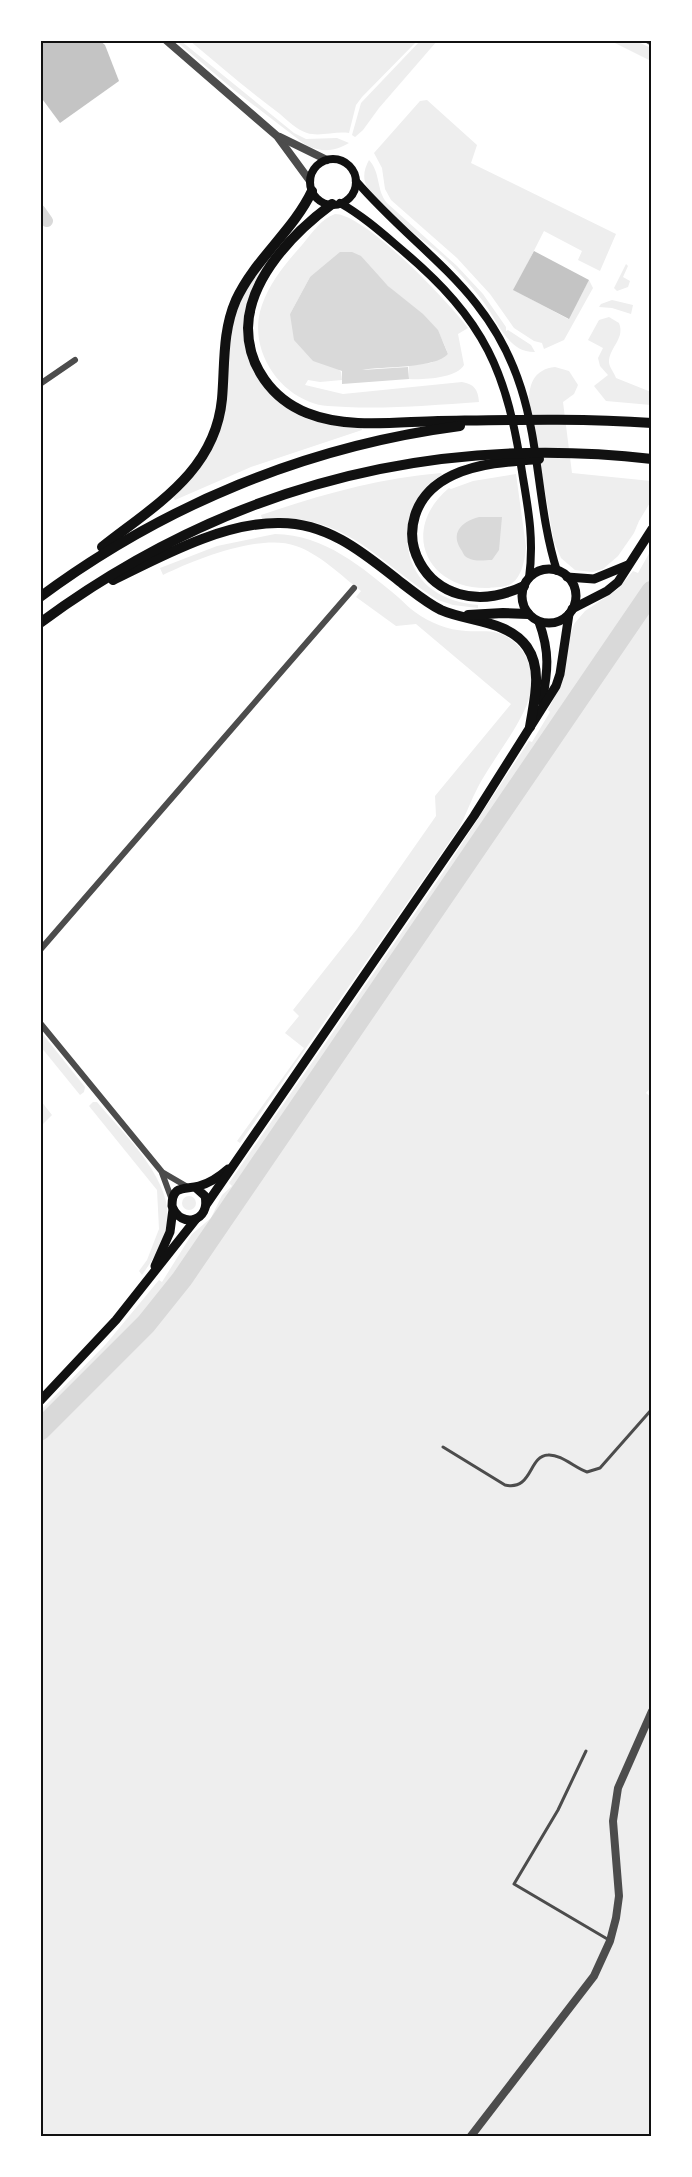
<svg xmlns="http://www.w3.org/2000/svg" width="692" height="2177" font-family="Jost,sans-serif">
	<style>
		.green { fill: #eee }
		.water { fill: #d9d9d9 }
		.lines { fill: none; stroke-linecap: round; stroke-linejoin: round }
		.canal { stroke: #d9d9d9; stroke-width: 12 }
		.river { stroke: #d9d9d9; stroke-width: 21 }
		.building { fill: #c4c4c4 }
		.service { stroke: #4c4c4c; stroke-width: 3 }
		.minor { stroke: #4c4c4c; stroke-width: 6 }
		.tertiary { stroke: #4c4c4c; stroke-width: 8 }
		.secondary { stroke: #111; stroke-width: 8 }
		.primary { stroke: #111; stroke-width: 9 }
		.motorway { stroke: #111; stroke-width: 10 }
		.neatline { fill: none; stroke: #111; stroke-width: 2 }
	</style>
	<rect width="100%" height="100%" fill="#fff"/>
	<g class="green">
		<polygon points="421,40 437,41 379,108 363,130 355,137 352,135 361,103"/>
		<path d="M176 41H181L294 133 306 139 337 138 349 143C333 152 323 152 307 146L234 90Z"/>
		<path d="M190 41H417L362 97 356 105 349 133C335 131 320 137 307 133 297 130 288 121 280 114 249 91 220 66 190 41Z"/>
		<polygon points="611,41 636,41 651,48 651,61"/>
		<polygon points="427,100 477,145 471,163 616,234 600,271 578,260 582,251 544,231 514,290 568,319 589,280 593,288 564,340 544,349 542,343 534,341 514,328 490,294 457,258 391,200 385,189 382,168 374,153 420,101"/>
		<path d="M369 160C381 173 376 190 387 203L457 266 483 294 506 327V331L508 330 531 345 535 352C507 353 497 319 482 300 470 284 456 269 442 256 424 240 371 203 365 182 363 175 365 167 369 160Z"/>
		<path d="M335 214C365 214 449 302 468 328L458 334 464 365C457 378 423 380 409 379V365L431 363 448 354C436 318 416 312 390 288 379 278 370 267 361 257L310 277 290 314 341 372 342 380 320 382 308 380 305 385 343 394 462 382C474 384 478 389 479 402 435 405 390 409 346 407 334 406 321 407 310 402 273 388 248 344 262 305 270 282 286 263 302 245 312 233 321 219 335 214Z"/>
		<path d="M265 261 268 264C261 277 251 290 247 304 233 351 260 399 303 417 321 425 342 425 361 427L362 430 251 467 175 500 173 497 199 470 214 445 230 329 243 295Z"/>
		<polygon points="626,264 628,266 623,277 630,281 628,287 617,291 614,288"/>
		<polygon points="612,300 633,305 631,314 612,308 599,307 601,304"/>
		<path d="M609 317 619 323C625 338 611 346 609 360 608 366 614 372 616 378L651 392V405L606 401 594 386 608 375 600 366 598 358 603 348 588 340 599 320Z"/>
		<path d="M555 367 569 371 578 385 574 394 563 402 572 473 651 481V501L639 521 634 533 618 556 603 569 593 572 575 570 561 558 554 542 529 401C529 383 535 369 555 367Z"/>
		<path d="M441 473 442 475C401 497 394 562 433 590 447 600 461 603 478 605V608L453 605 438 600C375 560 345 511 262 519L261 515C320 495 379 478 441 473Z"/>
		<path d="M516 474 526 547C525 559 522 577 511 584 505 588 495 587 489 588 425 590 400 529 449 488L451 489 473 481Z"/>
		<path d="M275 534C325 535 362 567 398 597 404 602 409 608 415 612 430 623 448 630 466 631 477 632 488 630 498 633 524 641 537 670 530 695 523 723 492 760 478 787 471 800 466 815 459 828L240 1143 237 1141 304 1048 285 1033 299 1016 293 1010 357 929 436 816 435 796 511 704 416 624 396 626 356 597 361 591C342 576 318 553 296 546 261 533 196 559 163 575L160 568 217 546Z"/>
		<polygon points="651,550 652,1086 646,1093 652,1098 651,2136 41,2136 41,1410 106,1344 159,1280 162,1282 192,1234 211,1218 222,1195 232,1186 229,1183 442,874 529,741 532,742 550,712 548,710 564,678 568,642 574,624 585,611 618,589 633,571 638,573"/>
		<polygon points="41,1032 85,1087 84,1092 80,1095 41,1047"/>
		<polygon points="41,1101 52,1115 42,1125 43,1127 41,1129"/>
		<path d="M93 1102H97C125 1136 181 1186 165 1234 160 1249 151 1262 142 1275L139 1271 147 1260 159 1229 157 1190 89 1106Z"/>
		<circle cx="189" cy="1203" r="7"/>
	</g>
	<g class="water">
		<path d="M340 252H352L361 256 388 286 423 314 438 330 448 354C435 369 382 366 362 370L408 367 409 379 342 384V371L313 361 294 340 290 314 310 277Z"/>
		<path d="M479 517H502L499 550 492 560C485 560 475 562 468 558 465 557 464 555 462 551 450 534 460 522 479 517Z"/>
	</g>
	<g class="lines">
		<polyline class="canal" points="40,211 47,221"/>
		<polyline class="river" points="40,1430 146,1324 182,1279 652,591"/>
	</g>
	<g class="building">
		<polygon points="40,40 99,40 105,45 119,81 60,123 40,96"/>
		<polygon points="534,251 589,280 569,319 513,290"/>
	</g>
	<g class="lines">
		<g class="service">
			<path d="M443 1447 505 1485C533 1491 528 1456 548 1455 561 1454 575 1468 587 1472L600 1468 652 1409"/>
			<polyline points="586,1751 558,1810 514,1884 609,1940"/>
		</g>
		<g class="minor">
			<polyline points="647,40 652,43"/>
			<polyline points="40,384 75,360"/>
			<polyline points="40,950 354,588"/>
			<polyline points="40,1023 162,1172 186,1186"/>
			<polyline points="162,1173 172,1200"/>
		</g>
		<g class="tertiary">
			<polyline points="166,40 277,136 310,181"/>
			<polyline points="280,137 327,160"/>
			<polyline points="471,2136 594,1976 610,1941 616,1918 619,1896 613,1821 618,1788 652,1711"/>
		</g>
		<g class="secondary">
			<circle cx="333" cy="182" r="23"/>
			<path d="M356 181C419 254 490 289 521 388 540 447 538 512 557 571"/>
			<path d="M340 203C363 216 382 233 402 250 486 321 507 371 523 478 529 513 534 542 529 578"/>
		</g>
		<g class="primary">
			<circle cx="549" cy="596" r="27"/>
			<polyline points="567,577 594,579 628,565"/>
			<polyline points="572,609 607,591 618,582 652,529"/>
			<path d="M539 622C550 652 548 671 542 702"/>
			<path d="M195 1187 205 1196C211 1221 181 1230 172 1206 172 1184 185 1190 199 1186 210 1183 219 1177 228 1169"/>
			<polyline points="206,1205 474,816 556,686 560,674 569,614"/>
			<polyline points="155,1266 170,1232 173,1209"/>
			<polyline points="40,1401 116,1320 196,1219"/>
		</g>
		<g class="motorway">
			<path d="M332 204C294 232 249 278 248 328 248 366 272 399 307 413 347 429 395 422 438 421 509 420 580 418 652 423"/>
			<path d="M102 547C155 505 215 472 222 399 225 365 222 332 236 300 255 259 293 231 312 191"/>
			<path d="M113 580C162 556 224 522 280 523 330 523 366 555 403 584 415 593 427 603 441 610 468 622 508 620 527 647 543 670 534 701 530 727"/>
			<path d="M524 586C424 633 370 514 453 475 479 463 511 461 539 459"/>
			<path d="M40 597C164 505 307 446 460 426"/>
			<polyline points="468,615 503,613 528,614"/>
			<path d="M40 623C223 488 426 433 652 459"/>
		</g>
	</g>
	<rect width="692" height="2177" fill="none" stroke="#ffffff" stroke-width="84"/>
	<rect x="42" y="42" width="608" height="2093" class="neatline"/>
</svg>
